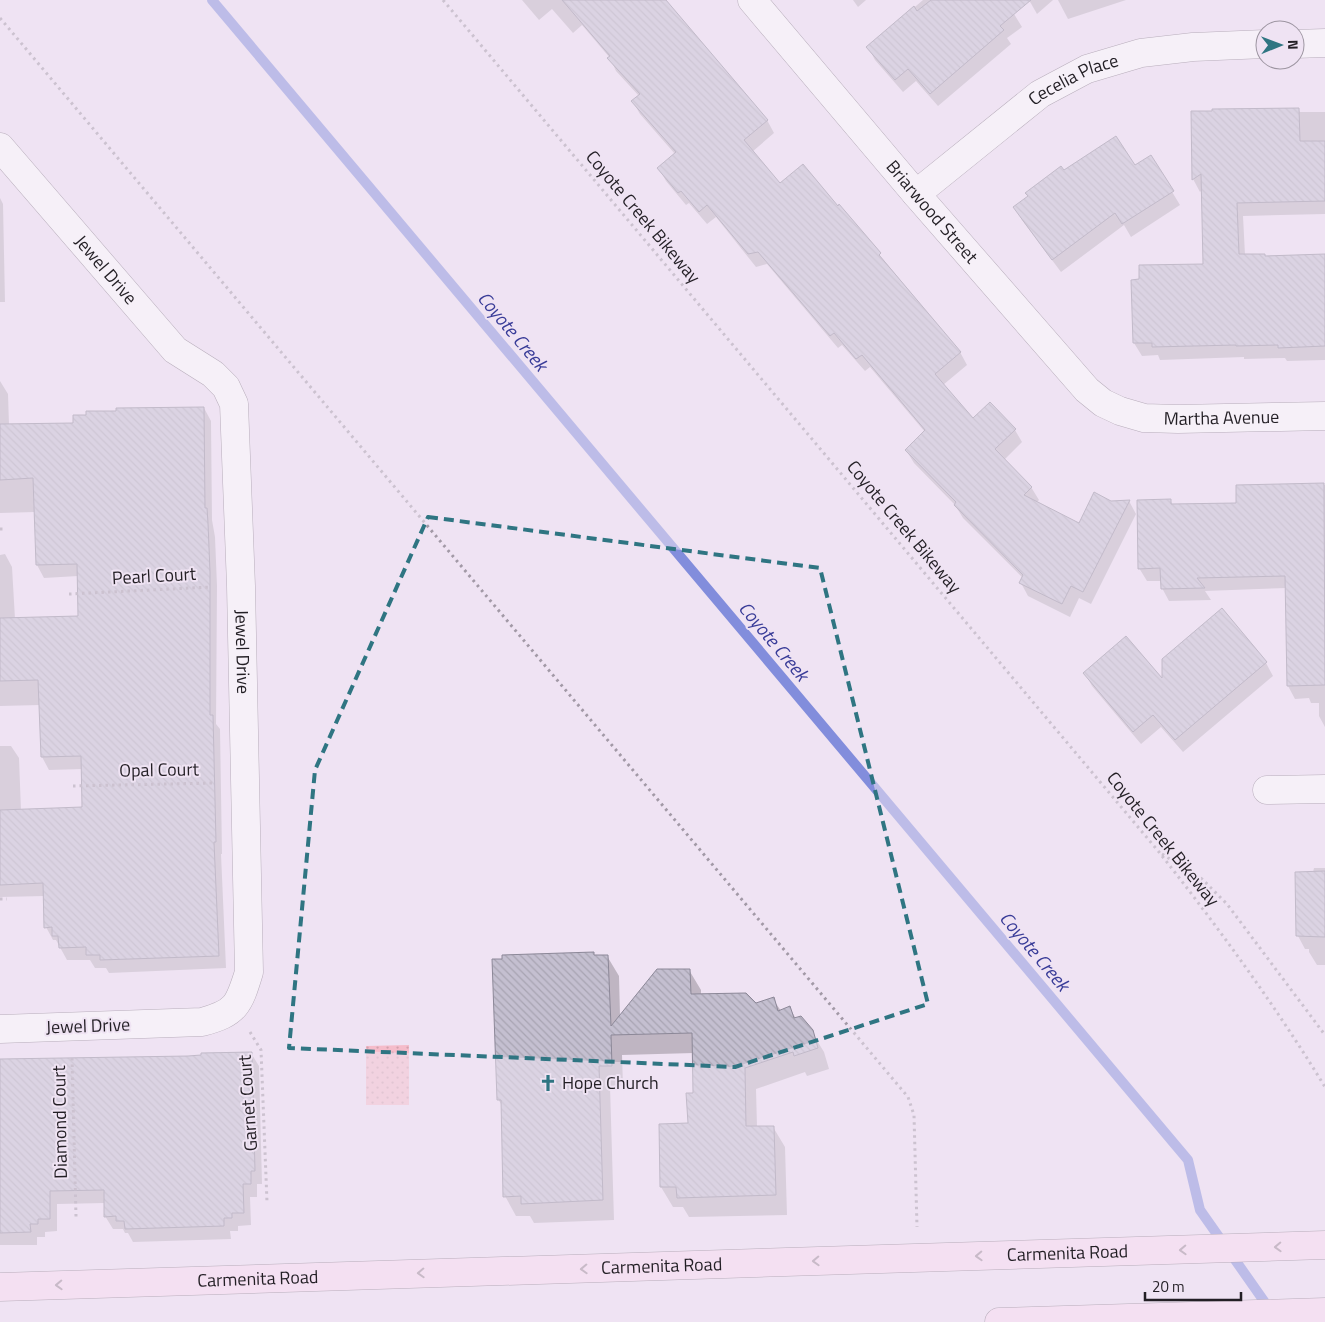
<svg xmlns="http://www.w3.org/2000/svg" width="1325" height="1322" font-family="'Titillium Web',sans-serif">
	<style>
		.park { fill: url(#park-dots) }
		.shadow { fill: #0003 }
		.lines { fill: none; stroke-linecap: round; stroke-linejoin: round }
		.stream { stroke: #828ddc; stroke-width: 10 }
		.building { fill: url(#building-back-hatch); stroke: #8c8898 }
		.minor-casing { stroke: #776c7a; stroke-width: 29 }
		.secondary-casing { stroke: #776c7a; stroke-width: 29 }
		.path { stroke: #a299a6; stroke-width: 3; stroke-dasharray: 2.5 4; stroke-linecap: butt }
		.minor { stroke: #fff; stroke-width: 28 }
		.secondary { stroke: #fbdcf1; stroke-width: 28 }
		.oneway { stroke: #9a8795 }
		.marked { fill: none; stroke: #2f7582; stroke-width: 4; stroke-dasharray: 10 6; stroke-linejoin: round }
		.labels { text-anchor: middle; stroke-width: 4; stroke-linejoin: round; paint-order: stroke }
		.street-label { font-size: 18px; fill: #231f25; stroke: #efe3f3 }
		.poi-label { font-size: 18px; fill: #231f25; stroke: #efe3f3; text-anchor: start }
		.water-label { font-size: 19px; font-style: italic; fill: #393c98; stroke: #efe3f3 }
	</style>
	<defs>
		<pattern id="park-dots" width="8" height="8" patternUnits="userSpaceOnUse" patternTransform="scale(1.25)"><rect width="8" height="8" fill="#f5bcca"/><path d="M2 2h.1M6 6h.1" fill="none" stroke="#d2a1ad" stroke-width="1.8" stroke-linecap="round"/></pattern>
		<pattern id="building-back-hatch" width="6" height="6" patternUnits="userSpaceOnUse" patternTransform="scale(1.25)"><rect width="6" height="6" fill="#c4bfd0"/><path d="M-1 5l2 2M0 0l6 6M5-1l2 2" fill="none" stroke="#a8a4b2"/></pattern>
	</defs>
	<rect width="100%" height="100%" fill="#efe3f3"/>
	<polygon class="park" points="409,1045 409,1105 366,1105 366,1046"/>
	<g class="shadow">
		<polygon points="522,0 664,0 767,120 774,133 752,152 780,185 837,207 839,206 960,352 967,365 943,385 973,420 1015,430 1022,442 1004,460 1031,487 1039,500 1036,503 1079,524 1110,502 1129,501 1136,514 1091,604 1079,598 1070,617 1028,596 1021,583 1023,578 963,518 955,505 914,463 906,450 925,432 870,367 865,371 842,345 838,348 767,264 756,267 716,217 707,224 689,203 686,205 666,181 659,168 675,154 640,114 633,102 639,96 616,71 610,58 582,25 573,33 552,9 539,20"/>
		<polygon points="853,0 866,0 858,7"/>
		<polygon points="923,0 1002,0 1014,14 1022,27 1007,38 1011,44 938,106 916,81 903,92 875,60 868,47"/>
		<polygon points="1029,0 1053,0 1037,14"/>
		<polygon points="1058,0 1126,0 1068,19"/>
		<polygon points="1298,110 1300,112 1325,112 1325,214 1243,216 1245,255 1265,255 1266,257 1325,255 1325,360 1287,361 1285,358 1244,359 1244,357 1160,360 1158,355 1142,356 1134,343 1132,281 1204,265 1202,190 1200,192 1193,179"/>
		<polygon points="1151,157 1180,205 1131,237 1124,225 1061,272 1022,220 1015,208 1135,167"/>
		<polygon points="0,198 3,204 5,302 0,302"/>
		<polygon points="0,381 8,394 9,425 75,424 204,408 211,421 212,520 215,537 217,586 216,724 220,729 222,854 221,854 226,968 109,973 106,968 95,968 90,960 67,960 56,940 53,940 46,927 45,896 0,897 0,746 11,746 19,758 21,811 83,809 83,769 49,770 42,757 40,705 0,706 0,555 5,554 12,567 15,619 79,618 78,576 44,578 37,565 35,512 0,513"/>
		<polygon points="1325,485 1325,727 1319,716 1319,703 1311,703 1309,698 1295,699 1288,686 1287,588 1205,591 1211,600 1169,601 1162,588 1162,581 1147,581 1139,568 1170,500 1173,505 1238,504 1237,486"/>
		<polygon points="1222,610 1266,663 1273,676 1183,752 1161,727 1141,744 1092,686 1085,673 1164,681"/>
		<polygon points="1314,868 1325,868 1325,965 1317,965 1309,952 1309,949 1305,949 1298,936"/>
		<polygon points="593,953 595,956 607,956 619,976 620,1016 689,970 701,990 701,995 756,1005 773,999 781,1011 790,1008 796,1019 811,1031 824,1052 829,1069 807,1076 805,1072 756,1089 757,1127 773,1127 785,1147 787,1215 689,1217 683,1207 673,1207 661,1187 689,1124 695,1094 694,1053 622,1055 623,1086 610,1086 614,1220 534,1223 530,1216 516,1216 505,1196 503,1107 498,1099"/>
		<polygon points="251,1053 259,1066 262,1184 257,1184 257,1197 250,1197 251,1225 238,1226 238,1231 230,1231 231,1239 133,1242 128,1233 125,1233 123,1229 113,1229 105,1216 105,1203 57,1204 57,1231 45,1232 45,1237 37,1237 37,1245 0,1245 0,1060 188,1057"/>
	</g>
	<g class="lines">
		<polyline class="stream" points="212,0 1188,1160 1200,1210 1271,1311"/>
	</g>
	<g class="building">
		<polygon points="562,0 666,0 768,120 744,140 780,183 803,164 838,206 839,204 881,253 879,255 961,352 935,374 973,418 990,402 1016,429 995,449 1032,487 1024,495 1079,523 1094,492 1111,501 1130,500 1083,592 1071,586 1062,604 1019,583 1023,575 954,505 956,502 905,450 925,430 862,355 856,359 834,333 830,336 758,252 748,254 707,205 699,212 681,191 678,193 657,168 676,152 631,101 640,94 607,58 610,56"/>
		<polygon points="931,0 1031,0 1000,26 1004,30 930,94 908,69 895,80 866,47 914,6 917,11"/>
		<polygon points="1299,108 1300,141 1325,141 1325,201 1237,203 1239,254 1265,254 1265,256 1325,254 1325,346 1278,348 1278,345 1236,346 1236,345 1152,347 1152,343 1133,343 1131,280 1139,279 1139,265 1203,264 1201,174 1192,180 1191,111 1212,111 1212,109"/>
		<polygon points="1116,136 1135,165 1151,155 1174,191 1122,224 1115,213 1052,260 1013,207 1028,196 1025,193 1061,166 1064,170"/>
		<polygon points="204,407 205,508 207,508 208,523 210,572 210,715 213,715 216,842 214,842 219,956 100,960 100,955 86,955 86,947 59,948 58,936 52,936 52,927 44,928 43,883 0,885 0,810 82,807 81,756 41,757 38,680 0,681 0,618 78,616 77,564 36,565 33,478 0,480 0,424 73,423 73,415 86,415 86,411 116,411 116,408"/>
		<polygon points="1324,483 1325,685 1287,686 1285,576 1197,578 1205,588 1161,589 1160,568 1138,569 1137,500 1171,499 1171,504 1236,503 1236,485"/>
		<polygon points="1222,608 1267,662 1175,740 1153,715 1133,732 1083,673 1126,636 1162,678 1162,659"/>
		<polygon points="1325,871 1325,937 1296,936 1295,872"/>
		<polygon points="594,952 594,955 608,955 611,1026 657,969 690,969 691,994 746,993 756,1003 774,997 778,1011 790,1006 794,1018 801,1016 813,1030 818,1048 794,1056 793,1052 745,1068 746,1126 774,1126 776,1195 677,1198 676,1187 660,1187 659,1124 688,1123 686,1093 693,1093 692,1033 611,1035 612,1066 599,1066 603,1200 521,1204 521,1196 503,1197 501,1100 497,1100 492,959 502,959 502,955"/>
		<polygon points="252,1052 255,1171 251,1171 251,1184 243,1184 244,1213 232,1213 232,1218 224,1218 224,1226 125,1229 124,1221 116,1221 116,1216 104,1217 104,1190 50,1191 50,1219 38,1219 38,1224 30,1224 31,1232 0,1233 0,1059 188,1056 201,1055 201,1053"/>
	</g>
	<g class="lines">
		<g class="minor-casing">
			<g id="minor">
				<path id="s1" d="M752 0 916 194 1087 390 1103 403 1120 411 1144 418 1178 419 1325 416"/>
				<polyline points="1295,44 1325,43"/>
				<path id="s2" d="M0 147 175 350 213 374 226 387 234 404 241 586 249 972C239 1005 236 1013 202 1022L0 1029"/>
				<path id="s3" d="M916 194 1040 94 1087 69 1141 53 1193 47 1265 44"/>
				<polyline points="1267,790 1325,789"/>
			</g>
		</g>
		<g class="secondary-casing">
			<g id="secondary">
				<path id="s4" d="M0 1287 1325 1245"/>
				<polyline points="999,1322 1325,1312"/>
			</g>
		</g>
		<g class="path">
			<path d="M443 0 1159 852C1218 927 1275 1005 1325 1087"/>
			<polyline points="0,18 908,1097 914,1115 917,1227"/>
			<polyline points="0,529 4,529"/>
			<polyline points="69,594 211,587"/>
			<polyline points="73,786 215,783"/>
			<polyline points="1162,854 1202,879 1227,904 1325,1035"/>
			<polyline points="0,899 7,899"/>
			<polyline points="250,1032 261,1050 267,1202"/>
			<polyline points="72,1058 76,1217"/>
		</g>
		<use href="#minor" class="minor"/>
		<use href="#secondary" class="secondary"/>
	</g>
	<defs><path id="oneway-chevron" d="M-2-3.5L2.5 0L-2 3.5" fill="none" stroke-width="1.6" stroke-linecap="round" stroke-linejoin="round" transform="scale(1.25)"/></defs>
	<g class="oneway">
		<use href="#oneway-chevron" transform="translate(1278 1247) rotate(178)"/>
		<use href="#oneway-chevron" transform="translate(1183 1250) rotate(178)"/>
		<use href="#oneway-chevron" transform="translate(979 1256) rotate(178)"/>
		<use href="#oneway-chevron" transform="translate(816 1261) rotate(178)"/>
		<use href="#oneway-chevron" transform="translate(584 1269) rotate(178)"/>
		<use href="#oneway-chevron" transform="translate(421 1273) rotate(178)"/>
		<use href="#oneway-chevron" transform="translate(59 1285) rotate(178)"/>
	</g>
	<path d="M0 0H1325V1322H0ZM428 517 820 568 928 1004 735 1067 289 1048 315 770Z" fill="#efe3f3" fill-opacity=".55" fill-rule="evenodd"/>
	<path class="marked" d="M428 517 820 568 928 1004 735 1067 289 1048 315 770Z"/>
	<defs>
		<g id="church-bare" transform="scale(1.35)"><path d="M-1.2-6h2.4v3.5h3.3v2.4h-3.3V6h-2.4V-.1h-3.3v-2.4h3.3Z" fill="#2f7582" stroke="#efe3f3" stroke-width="2.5" paint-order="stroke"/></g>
	</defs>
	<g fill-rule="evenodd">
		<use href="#church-bare" x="548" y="1083"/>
	</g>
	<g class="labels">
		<g class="street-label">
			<text dy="6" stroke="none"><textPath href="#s3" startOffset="196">Cecelia Place</textPath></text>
			<text dy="6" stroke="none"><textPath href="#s1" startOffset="278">Briarwood Street</textPath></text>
			<text transform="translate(643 217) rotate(50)" y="6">Coyote Creek Bikeway</text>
			<text dy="6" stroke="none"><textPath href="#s2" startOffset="162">Jewel Drive</textPath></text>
			<text dy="6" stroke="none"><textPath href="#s1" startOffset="656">Martha Avenue</textPath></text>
			<text transform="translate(904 527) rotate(50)" y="6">Coyote Creek Bikeway</text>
			<text transform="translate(154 576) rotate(-3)" y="6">Pearl Court</text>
			<text dy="6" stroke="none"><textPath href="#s2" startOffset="598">Jewel Drive</textPath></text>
			<text transform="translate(159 770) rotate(-1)" y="6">Opal Court</text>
			<text transform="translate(1163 839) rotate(51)" y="6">Coyote Creek Bikeway</text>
			<text transform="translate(88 1026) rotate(-2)" y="6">Jewel Drive</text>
			<text transform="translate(248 1103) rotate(-94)" y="6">Garnet Court</text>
			<text transform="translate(60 1122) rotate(-91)" y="6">Diamond Court</text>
			<text dy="6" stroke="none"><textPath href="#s4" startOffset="1068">Carmenita Road</textPath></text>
			<text dy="6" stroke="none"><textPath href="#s4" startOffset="662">Carmenita Road</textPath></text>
			<text dy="6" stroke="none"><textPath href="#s4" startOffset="258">Carmenita Road</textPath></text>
		</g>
		<g class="poi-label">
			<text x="562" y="1089">Hope Church</text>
		</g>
		<g class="water-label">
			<text transform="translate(513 331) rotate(50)" y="7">Coyote Creek</text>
			<text transform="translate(774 641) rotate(50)" y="7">Coyote Creek</text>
			<text transform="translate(1035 951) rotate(50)" y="7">Coyote Creek</text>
		</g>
	</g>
	<g transform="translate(1280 45) rotate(89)"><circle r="24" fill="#efe3f3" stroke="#9d95a1"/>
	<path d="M0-4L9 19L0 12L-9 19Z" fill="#2f7582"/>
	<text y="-8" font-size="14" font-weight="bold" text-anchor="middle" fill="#231f25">N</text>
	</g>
	<path d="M1145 1292v8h96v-8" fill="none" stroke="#231f25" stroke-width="2.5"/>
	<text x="1152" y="1292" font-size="15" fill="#231f25" stroke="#efe3f3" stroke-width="4" paint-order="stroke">20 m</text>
</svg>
